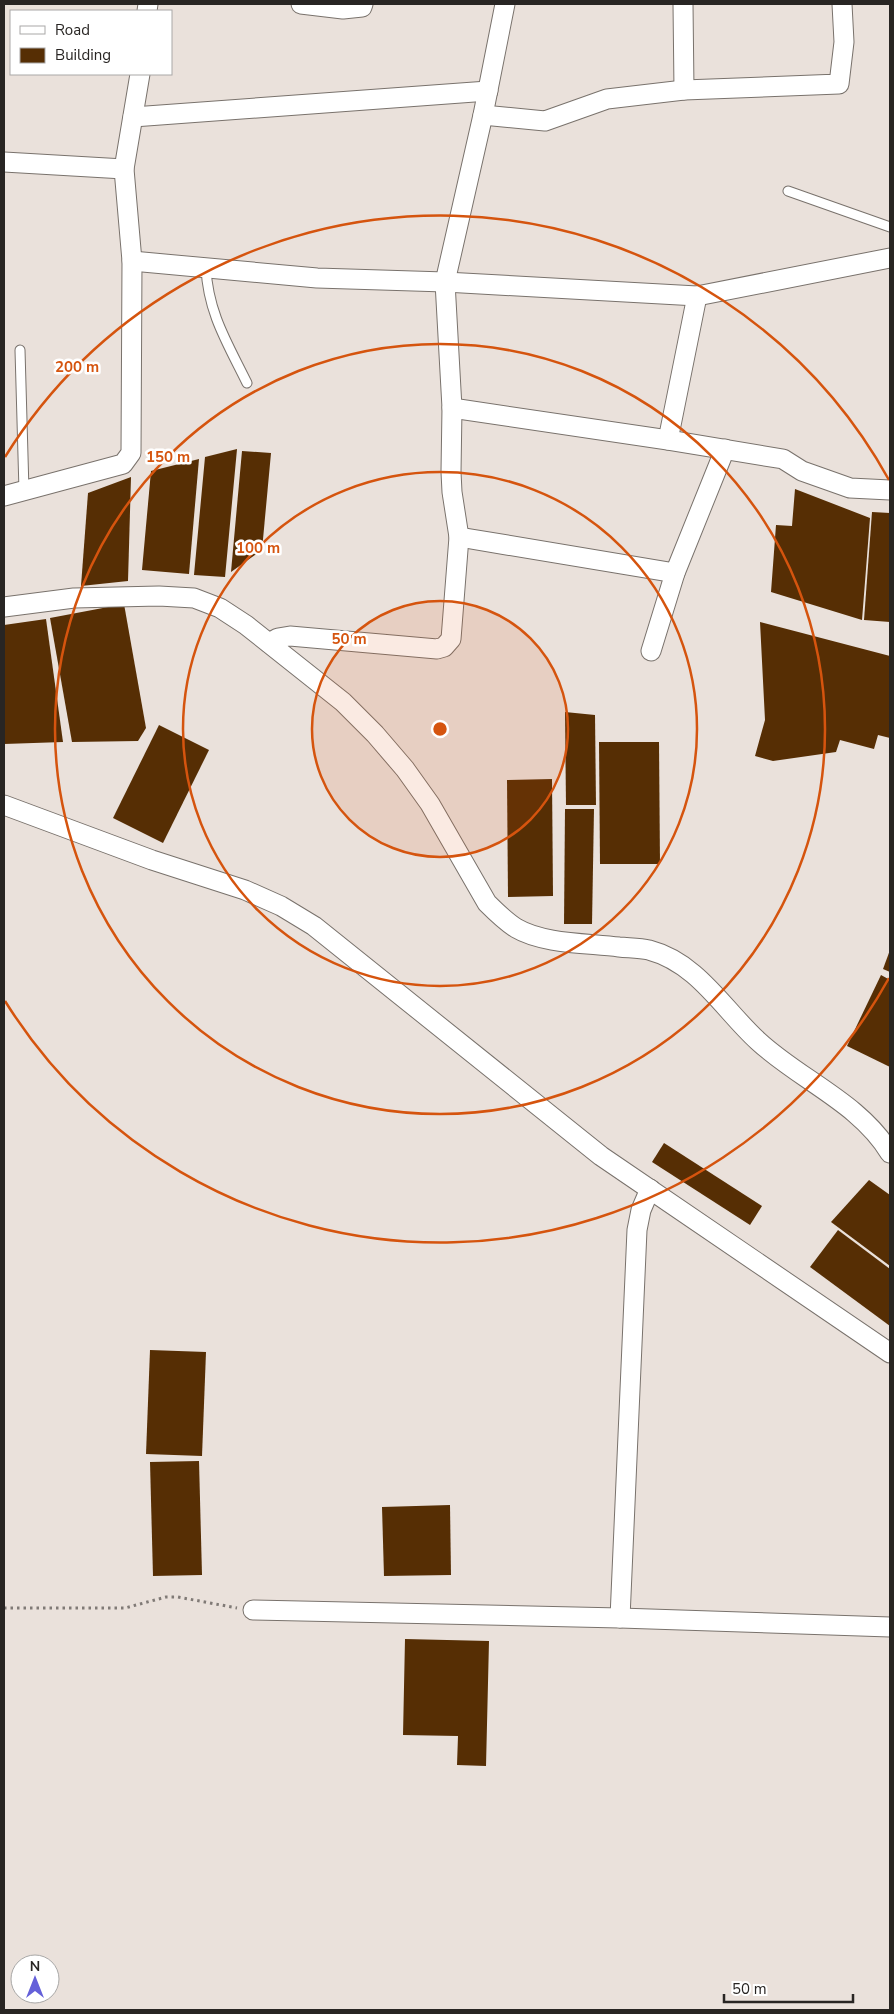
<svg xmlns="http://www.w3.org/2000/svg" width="894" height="2014" font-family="'Nunito Sans',sans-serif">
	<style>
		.building { fill: #562e04 }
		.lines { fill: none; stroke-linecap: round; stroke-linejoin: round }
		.lane-casing { stroke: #79726c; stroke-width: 11 }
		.street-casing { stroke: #79726c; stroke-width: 21 }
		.path { stroke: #807a76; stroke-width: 3; stroke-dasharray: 2.5 4; stroke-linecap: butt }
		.lane { stroke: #fff; stroke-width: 9 }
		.street { stroke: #fff; stroke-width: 19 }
		.ring { fill: none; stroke: #d5540e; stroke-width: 2.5 }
		.centre { fill: #d5540e; stroke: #fff; stroke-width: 2.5 }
		.ring-label { font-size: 15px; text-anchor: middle; font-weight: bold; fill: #d5540e; stroke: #fff; stroke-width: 5; stroke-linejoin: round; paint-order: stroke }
	</style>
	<rect width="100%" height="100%" fill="#eae1db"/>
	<g class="building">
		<polygon points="237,449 225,577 194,575 205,457"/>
		<polygon points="242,451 271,453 262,550 231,572"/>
		<polygon points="199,459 189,574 142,570 151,471"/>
		<polygon points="131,477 128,581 81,586 88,493"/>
		<polygon points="795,489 870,518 862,620 771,592 776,525 792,526"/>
		<polygon points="872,512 890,513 890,622 864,620"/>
		<polygon points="124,604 146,728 138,741 72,742 50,618"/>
		<polygon points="46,619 63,742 4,744 4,625"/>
		<polygon points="760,622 890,656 890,738 878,735 874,749 840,740 836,752 773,761 755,756 765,720"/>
		<polygon points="565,712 595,715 596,805 566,805"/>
		<polygon points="159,725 209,750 163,843 113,818"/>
		<polygon points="599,742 659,742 660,864 600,864"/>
		<polygon points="552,779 553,896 508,897 507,780"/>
		<polygon points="565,809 594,809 592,924 564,924"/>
		<polygon points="890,950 890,972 883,969"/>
		<polygon points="881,975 890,980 890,1067 847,1046"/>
		<polygon points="664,1143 762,1206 750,1225 652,1162"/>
		<polygon points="869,1180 890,1195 890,1266 831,1222"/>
		<polygon points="838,1230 890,1269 890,1326 810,1267"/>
		<polygon points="150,1350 206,1352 202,1456 146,1454"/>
		<polygon points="199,1461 202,1575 153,1576 150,1462"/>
		<polygon points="450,1505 451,1575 384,1576 382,1507"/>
		<polygon points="405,1639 489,1641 486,1766 457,1765 458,1736 403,1735"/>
	</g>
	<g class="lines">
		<g class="lane-casing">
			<g id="lane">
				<polyline points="788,191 890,227"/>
				<path d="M206 268C208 313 228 344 247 383"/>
				<polyline points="20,350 24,491"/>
			</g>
		</g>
		<g class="street-casing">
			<g id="street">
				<polyline points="301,4 343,9 362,7 363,4"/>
				<polyline points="683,4 684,90"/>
				<polyline points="147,11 148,4"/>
				<polyline points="483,115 545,121 607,99 684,90 839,84 844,42 842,4"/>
				<polyline points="133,117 488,91"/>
				<polyline points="4,162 124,169"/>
				<polyline points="132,261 317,278 445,282 697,296 890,258"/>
				<polyline points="452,408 668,440 783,459 802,471 850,488 890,490"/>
				<polyline points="668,440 697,296"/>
				<polyline points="4,496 123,464 131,453 132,261 124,169 140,74"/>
				<polyline points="459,537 675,573"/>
				<path d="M4 607 74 598 159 596 194 598 220 608 246 625 343 702 375 734 405 769 430 804 487 903C496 912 505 921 516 928 543 944 587 943 619 947 629 948 640 948 649 950 698 963 723 1009 758 1041 800 1080 860 1103 890 1153"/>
				<polyline points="269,643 278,638 290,636 437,649 444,647 451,639 459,537 452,492 451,472 452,408 445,282 483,115 505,4"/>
				<polyline points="651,651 675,573 725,449"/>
				<polyline points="4,805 152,860 245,890 281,906 314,926 601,1156 890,1353"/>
				<polyline points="253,1610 620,1618 890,1627"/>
				<polyline points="620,1618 637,1230 641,1210 650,1189"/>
			</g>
		</g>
		<polyline class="path" points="4,1608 125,1608 166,1597 178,1597 237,1608"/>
		<use href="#lane" class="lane"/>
		<use href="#street" class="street"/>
	</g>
	<circle cx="440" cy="729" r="128" fill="#d5540e" fill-opacity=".12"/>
	<g class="ring">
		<circle cx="440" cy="729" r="128"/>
		<circle cx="440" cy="729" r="257"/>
		<circle cx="440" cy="729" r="385"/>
		<path d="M889 978A513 513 0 0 1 5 1001M5 457A513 513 0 0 1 889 480"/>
	</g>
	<circle cx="440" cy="729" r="8" class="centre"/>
	<g class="ring-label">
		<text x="77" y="372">200 m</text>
		<text x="168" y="462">150 m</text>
		<text x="258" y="553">100 m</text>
		<text x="349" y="644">50 m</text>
	</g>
	<rect width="894" height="2014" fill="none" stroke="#282523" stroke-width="10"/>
	<rect x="10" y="10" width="162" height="65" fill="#ffffff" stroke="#a9a8a7"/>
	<rect x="20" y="26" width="25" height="8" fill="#ffffff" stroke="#a9a8a7"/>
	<text x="55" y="35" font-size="15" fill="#282523">Road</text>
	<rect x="20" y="48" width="25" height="15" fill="#562e04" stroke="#a9a8a7"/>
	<text x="55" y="60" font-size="15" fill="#282523">Building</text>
	<g transform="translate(35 1979)"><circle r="24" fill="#ffffff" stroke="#a9a8a7"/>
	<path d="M0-4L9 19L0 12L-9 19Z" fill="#6460d9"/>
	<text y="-8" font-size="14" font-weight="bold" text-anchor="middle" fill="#282523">N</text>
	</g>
	<path d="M724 1994v8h129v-8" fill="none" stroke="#282523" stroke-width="2.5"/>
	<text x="732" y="1994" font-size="15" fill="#282523" stroke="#ffffff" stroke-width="4" paint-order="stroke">50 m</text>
</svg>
